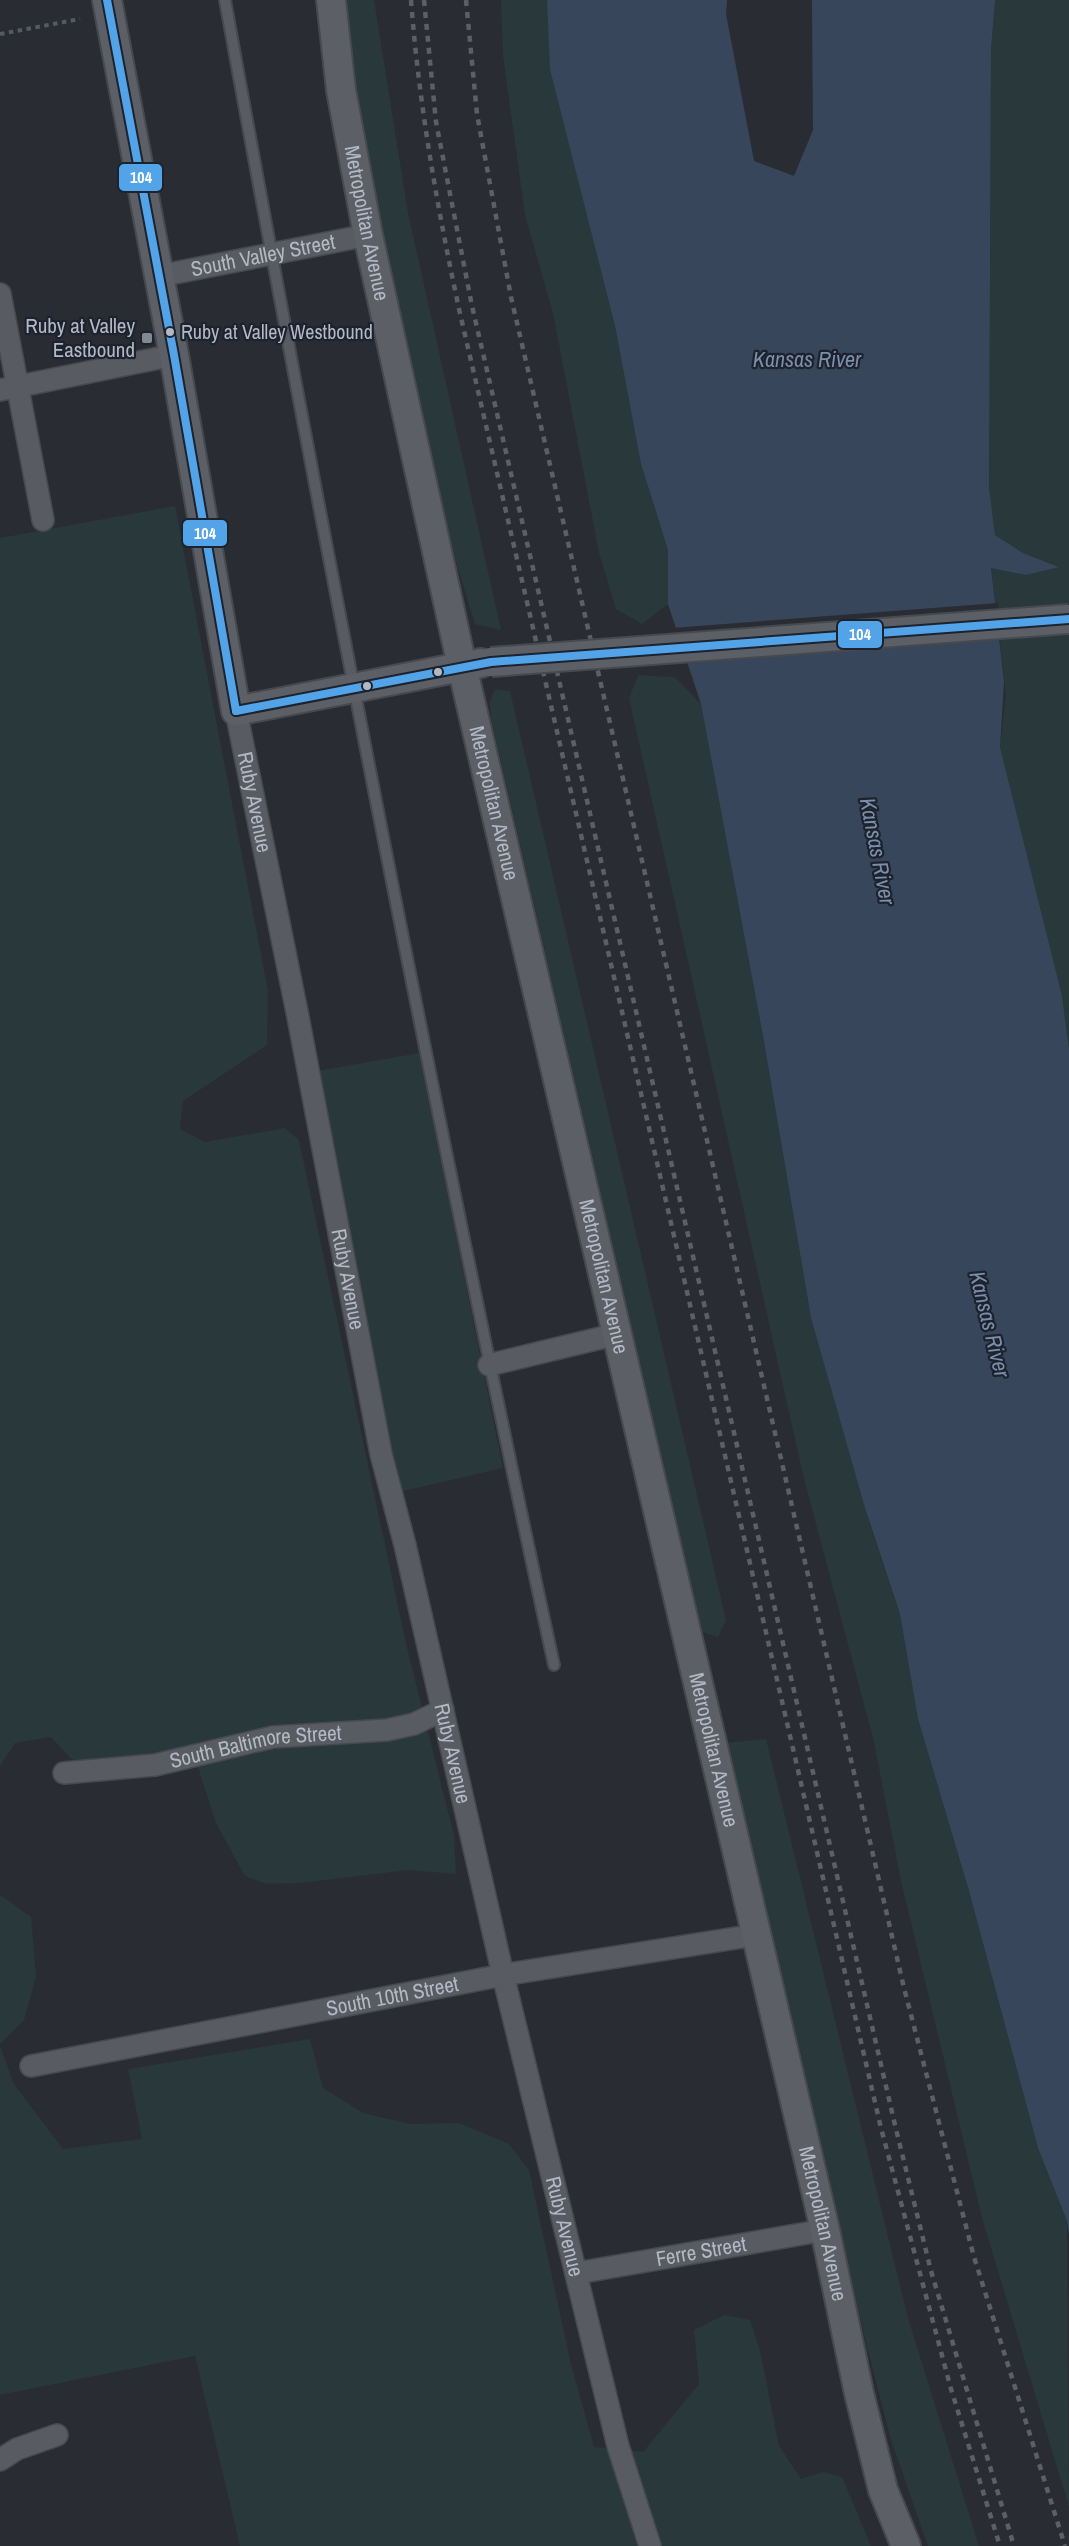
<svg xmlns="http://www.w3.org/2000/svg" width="1069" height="2546" font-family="'Archivo Narrow',sans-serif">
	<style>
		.green { fill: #29383a }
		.water { fill: #38465c }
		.pier { fill: #292d33 }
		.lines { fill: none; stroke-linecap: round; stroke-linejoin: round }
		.lane-casing { stroke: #46494e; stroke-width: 14 }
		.street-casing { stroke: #46494e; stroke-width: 24 }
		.secondary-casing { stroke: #46494e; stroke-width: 32 }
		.path { stroke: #565b5f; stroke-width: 4; stroke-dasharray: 4.5 4.5; stroke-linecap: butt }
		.lane { stroke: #585b62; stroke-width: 10 }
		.street { stroke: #585b62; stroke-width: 21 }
		.secondary { stroke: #5c6066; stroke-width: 28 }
		.rail { stroke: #5c5f65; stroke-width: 4.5; stroke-dasharray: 6 6; stroke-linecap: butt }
		.secondary-bridge-casing { stroke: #46494e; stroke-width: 32; stroke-linecap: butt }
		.secondary-bridge { stroke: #5c6066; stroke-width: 28 }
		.bus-1-casing { stroke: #1c232e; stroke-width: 12 }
		.bus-1 { stroke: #53a3e8; stroke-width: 8 }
		.bus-dot { fill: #b2b9c5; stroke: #1c232e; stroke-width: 2 }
		.poi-dot { fill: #828892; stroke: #1c232e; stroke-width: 2 }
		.labels { text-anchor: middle; stroke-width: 4.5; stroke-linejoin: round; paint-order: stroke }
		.bus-label { font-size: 20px; fill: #b2b9c5; stroke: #1c232e; text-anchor: start }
		.street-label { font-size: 21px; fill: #b2b9c5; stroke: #1c232e }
		.poi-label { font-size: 21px; fill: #b2b9c5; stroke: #1c232e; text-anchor: end }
		.water-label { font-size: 22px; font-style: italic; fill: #7c8eaa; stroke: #1c232e }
		.line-badge { stroke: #1c232e; stroke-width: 2 }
		.badge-label { font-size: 16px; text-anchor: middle; font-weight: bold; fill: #fff }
	</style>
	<rect width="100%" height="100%" fill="#292d33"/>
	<g class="green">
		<polygon points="345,0 374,0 408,213 501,630 475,624 453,552 385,250 358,104"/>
		<polygon points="501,0 547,0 551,69 615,326 641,464 668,550 668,604 642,624 616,609 599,553 553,313 525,215 503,56"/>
		<polygon points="995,0 1069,0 1069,1047 1062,996 1000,747 1006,694 991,567 1026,575 1058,566 1023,553 995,535 989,487 991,49"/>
		<polygon points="175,506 268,991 267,1045 183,1101 180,1129 205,1142 285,1128 299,1140 407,1648 454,1836 456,1874 408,1870 301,1883 267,1884 245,1876 216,1823 191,1746 161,1757 83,1763 71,1759 51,1737 15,1743 0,1766 0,538"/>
		<polygon points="638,675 675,677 701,704 763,1036 810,1313 871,1528 900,1614 918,1719 969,1891 1038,2148 1067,2221 1069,2507 982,2218 901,1881 874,1742 803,1475 629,698"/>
		<polygon points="495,689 510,691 726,1620 718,1637 702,1632 491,718 490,702"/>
		<polygon points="419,1053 503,1468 399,1492 317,1071"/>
		<polygon points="766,1739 908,2318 979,2546 928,2546 891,2440 866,2343 725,1743"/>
		<polygon points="0,1895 31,1917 36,1977 24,2020 0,2044"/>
		<polygon points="310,2039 323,2088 363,2113 411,2124 459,2123 509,2144 529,2170 571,2364 594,2447 643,2452 699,2384 694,2330 724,2315 750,2320 760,2350 779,2446 801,2479 823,2472 842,2477 871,2546 240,2546 195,2356 0,2395 0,2046 14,2084 63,2149 142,2139 128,2069"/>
	</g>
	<polygon class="water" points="547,0 727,0 726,14 754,161 794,176 813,130 812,0 995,0 991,49 989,487 995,535 1023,553 1059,567 1026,575 991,568 1004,682 1000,747 1062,996 1069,1048 1069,2234 1067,2221 1038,2148 969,1891 918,1719 900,1614 865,1508 811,1318 763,1036 701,704 668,604 668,550 641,464 615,326 550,69"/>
	<polygon class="pier" points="998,603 1002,639 684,663 672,628"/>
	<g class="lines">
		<g class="lane-casing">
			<path id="lane" d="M225 0C326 556 434 1112 554 1665"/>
		</g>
		<g class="street-casing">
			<g id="street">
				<path id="s1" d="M159 276 368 235"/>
				<polyline points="0,294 43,520"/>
				<polyline points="0,390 174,355"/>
				<path id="s2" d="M236 711 298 1017 381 1454 405 1545 503 1975 618 2446 650 2546"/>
				<polyline points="489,1365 617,1334"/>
				<path id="s3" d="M64 1773 155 1765 273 1737 387 1730 414 1724 443 1710"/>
				<path id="s4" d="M31 2066 503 1975 755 1935"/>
				<path id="s5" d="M577 2273 825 2230"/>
				<polyline points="0,2460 17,2449 57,2435"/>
			</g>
		</g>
		<g class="secondary-casing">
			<g id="secondary">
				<polyline points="107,0 174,355 236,711 481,663"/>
				<path id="s6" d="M331 0 341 90 368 235 462 666 825 2230 859 2393 883 2490 906 2546"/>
			</g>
		</g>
		<polyline class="path" points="0,34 80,19"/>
		<use href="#lane" class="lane"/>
		<use href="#street" class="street"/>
		<use href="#secondary" class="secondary"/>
		<g class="rail">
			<path d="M411 0C419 105 437 206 459 309L881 2128 951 2389 1000 2546"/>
			<polyline points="424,0 436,122 472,306 895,2125 931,2271 1014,2546"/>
			<polyline points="466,0 477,114 511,297 904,1988 974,2257 1065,2546"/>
		</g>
		<g class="secondary-bridge-casing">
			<polyline id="secondary-bridge" points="491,662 1069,619"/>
		</g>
		<use href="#secondary-bridge" class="secondary-bridge"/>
		<g class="bus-1-casing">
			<g id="bus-1">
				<polyline points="107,0 174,355 236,711"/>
				<polyline points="236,711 491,662 1069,619"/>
			</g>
		</g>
		<use href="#bus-1" class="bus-1"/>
	</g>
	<g class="bus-dot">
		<circle cx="170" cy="332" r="5"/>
		<circle cx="438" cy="672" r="5"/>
		<circle cx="367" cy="686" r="5"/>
	</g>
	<rect class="poi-dot" x="141" y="332" width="12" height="12" rx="3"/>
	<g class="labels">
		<g class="bus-label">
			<text x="181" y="339">Ruby at Valley Westbound</text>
		</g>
		<g class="street-label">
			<text dy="7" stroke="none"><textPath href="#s6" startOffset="226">Metropolitan Avenue</textPath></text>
			<text dy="7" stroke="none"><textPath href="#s1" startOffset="106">South Valley Street</textPath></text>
			<text dy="7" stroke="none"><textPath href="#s2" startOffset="93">Ruby Avenue</textPath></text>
			<text dy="7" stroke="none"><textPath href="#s6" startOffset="820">Metropolitan Avenue</textPath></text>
			<text dy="7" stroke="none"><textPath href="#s6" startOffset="1306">Metropolitan Avenue</textPath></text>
			<text dy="7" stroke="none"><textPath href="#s2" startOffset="579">Ruby Avenue</textPath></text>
			<text dy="7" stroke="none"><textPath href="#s3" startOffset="194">South Baltimore Street</textPath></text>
			<text dy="7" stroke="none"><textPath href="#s6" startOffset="1792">Metropolitan Avenue</textPath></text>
			<text dy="7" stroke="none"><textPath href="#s2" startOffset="1065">Ruby Avenue</textPath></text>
			<text dy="7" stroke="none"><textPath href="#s4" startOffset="368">South 10th Street</textPath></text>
			<text dy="7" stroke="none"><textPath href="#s6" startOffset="2278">Metropolitan Avenue</textPath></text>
			<text dy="7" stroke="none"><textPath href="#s2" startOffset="1551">Ruby Avenue</textPath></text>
			<text dy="7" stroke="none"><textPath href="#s5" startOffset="126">Ferre Street</textPath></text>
		</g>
		<g class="poi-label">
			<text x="135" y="333">Ruby at Valley<tspan x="135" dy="24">Eastbound</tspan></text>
		</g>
		<g class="water-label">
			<text x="807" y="367">Kansas River</text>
			<text transform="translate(878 851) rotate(79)" y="8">Kansas River</text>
			<text transform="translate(990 1324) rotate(76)" y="8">Kansas River</text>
		</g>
	</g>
	<g class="line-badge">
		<rect x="118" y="163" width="45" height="29" rx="6" fill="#53a3e8"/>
		<rect x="182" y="519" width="46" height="28" rx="6" fill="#53a3e8"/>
		<rect x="837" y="620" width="46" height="29" rx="6" fill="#53a3e8"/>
	</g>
	<g class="badge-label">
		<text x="141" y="183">104</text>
		<text x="205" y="539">104</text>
		<text x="860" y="640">104</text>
	</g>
</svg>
